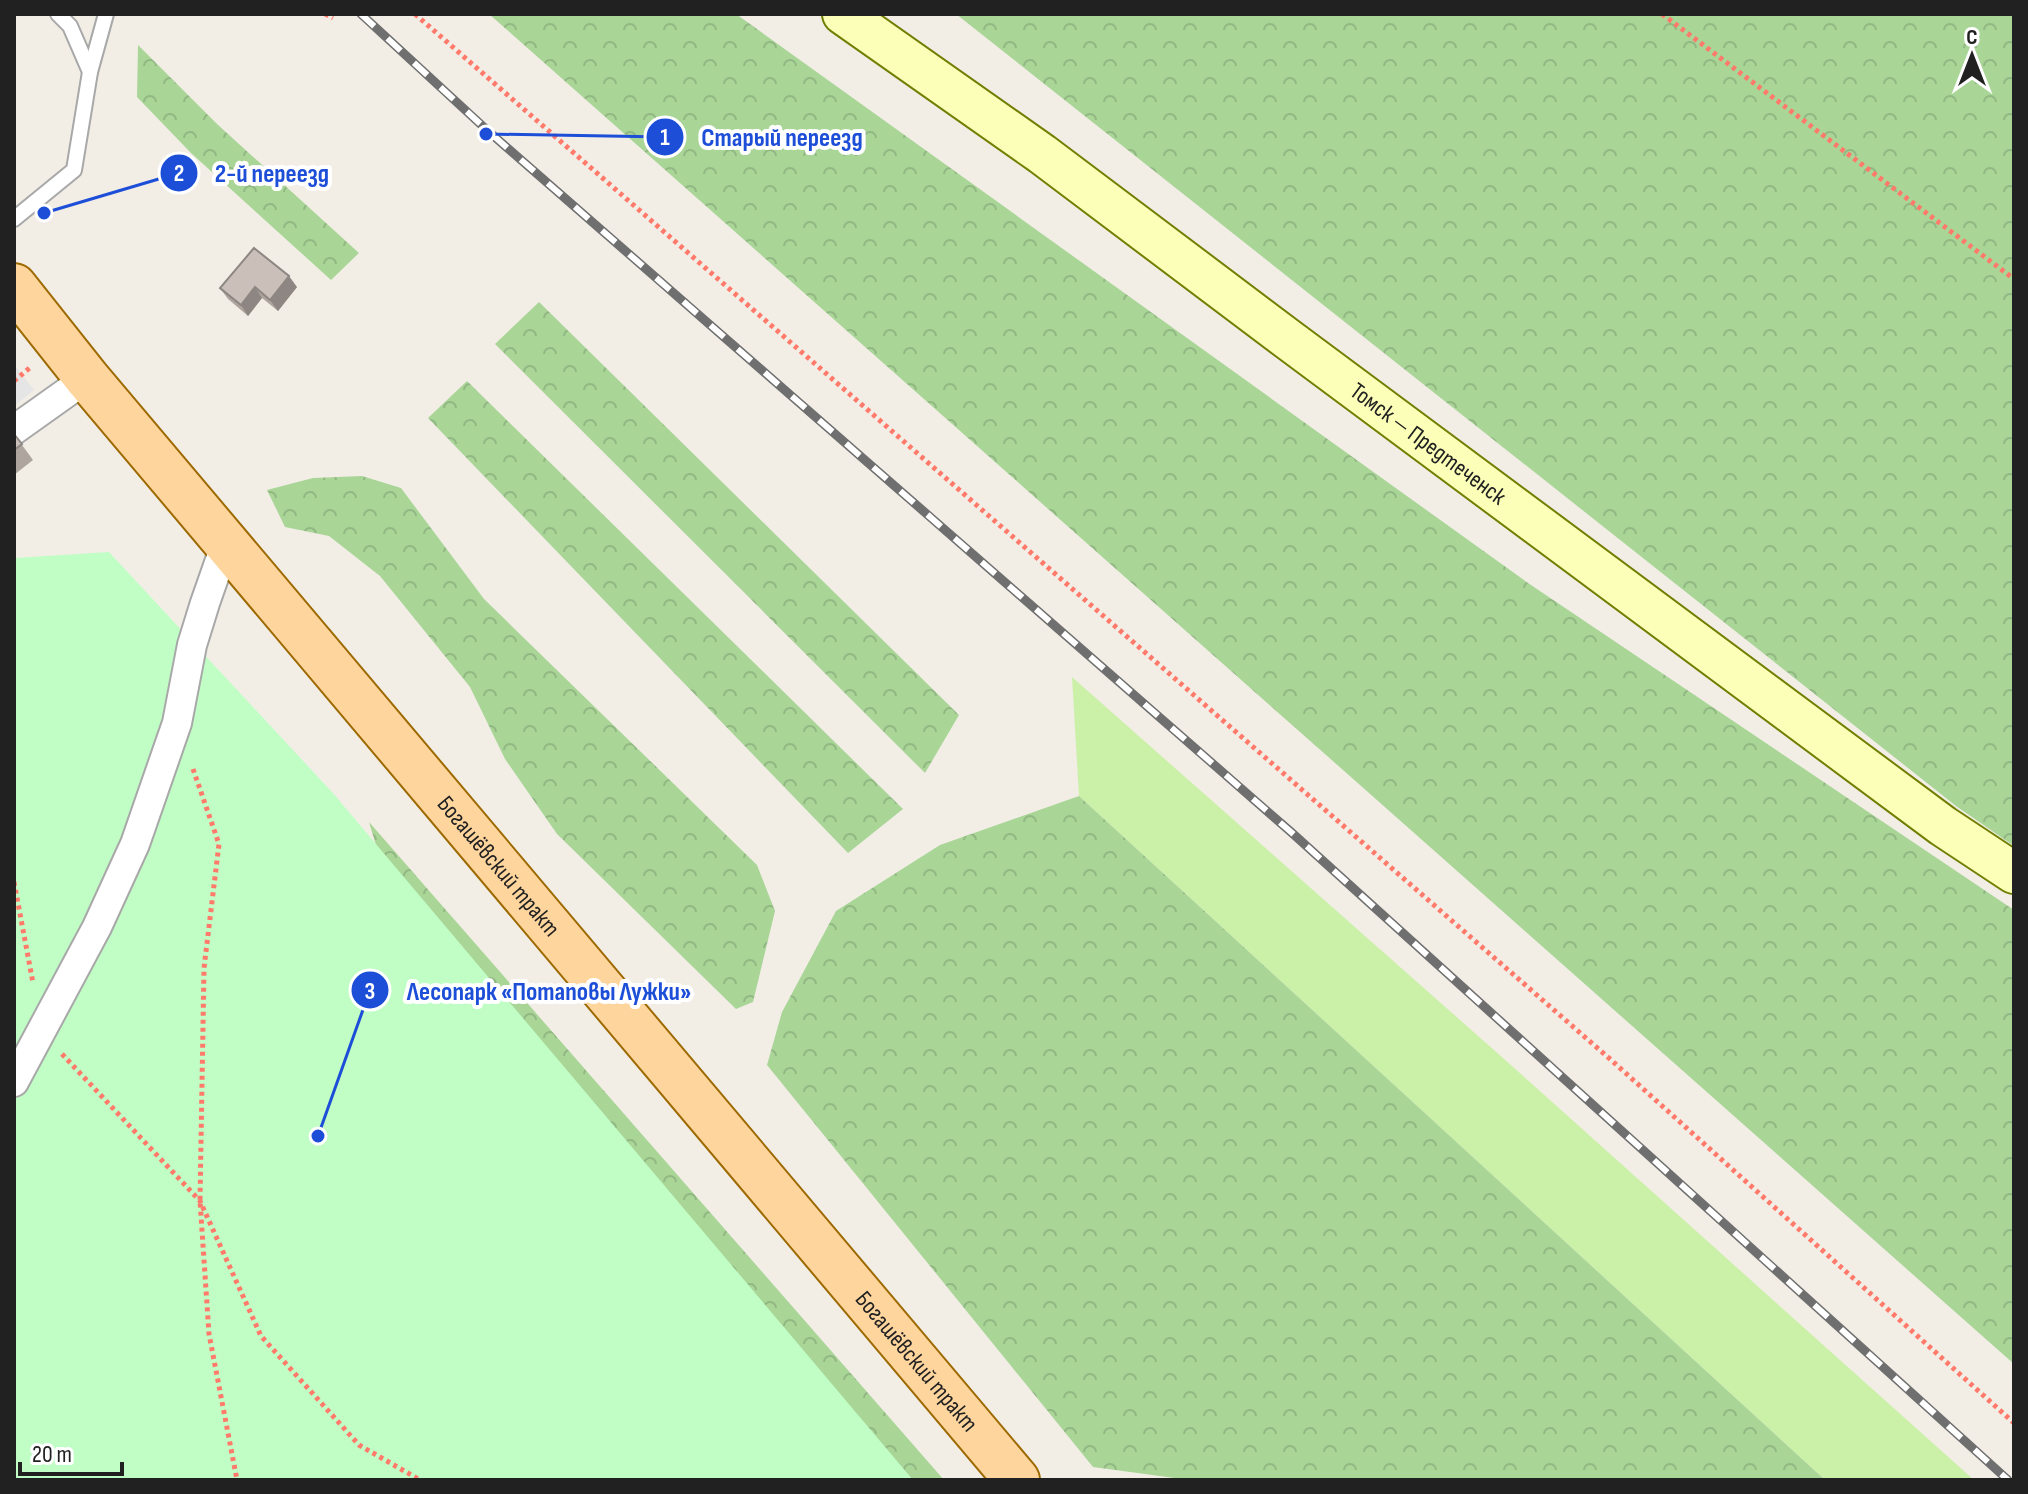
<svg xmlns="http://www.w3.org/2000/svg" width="2028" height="1494" font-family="'Sofia Sans Condensed',sans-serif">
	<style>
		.grass { fill: #cbf0a8 }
		.forest { fill: url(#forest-crowns) }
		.park { fill: #c1fec6 }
		.parking { fill: #e5e5e5 }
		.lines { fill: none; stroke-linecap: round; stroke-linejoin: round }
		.lane-casing { stroke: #a8a8a8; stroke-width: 18 }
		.street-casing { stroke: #a8a8a8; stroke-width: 32 }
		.secondary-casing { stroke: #717f00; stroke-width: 44 }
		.primary-casing { stroke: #9d6a00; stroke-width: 48 }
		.path { stroke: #ff7a6a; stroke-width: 5; stroke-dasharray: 4 4; stroke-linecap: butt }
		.lane { stroke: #fff; stroke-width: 14 }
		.street { stroke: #fff; stroke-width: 28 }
		.secondary { stroke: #fbffb7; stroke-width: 40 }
		.primary { stroke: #ffd59e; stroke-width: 44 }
		.rail-casing { stroke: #6f6f6f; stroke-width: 9 }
		.rail { stroke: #fff; stroke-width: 6; stroke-dasharray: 18; stroke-linecap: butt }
		.wall { fill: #aea59f }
		.shaded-wall { fill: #8d8682 }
		.building { fill: #cac0b9; stroke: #8d8682; stroke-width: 2 }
		.labels { text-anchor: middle; stroke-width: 8; stroke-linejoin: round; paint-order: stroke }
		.street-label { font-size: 24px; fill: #212121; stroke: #fff }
		.leader { fill: none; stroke: #1d4ed8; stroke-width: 3 }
		.callout-dot { fill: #1d4ed8; stroke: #fff; stroke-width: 3 }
		.mark-label { font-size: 24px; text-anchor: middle; font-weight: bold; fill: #fff }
		.callout-label { font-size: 26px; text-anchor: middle; font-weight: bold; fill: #1d4ed8; stroke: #fff; stroke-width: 8; stroke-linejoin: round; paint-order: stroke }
	</style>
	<defs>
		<pattern id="forest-crowns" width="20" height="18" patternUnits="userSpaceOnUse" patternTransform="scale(2)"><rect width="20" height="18" fill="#a9d597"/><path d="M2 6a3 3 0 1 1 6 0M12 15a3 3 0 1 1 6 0" fill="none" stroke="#91b782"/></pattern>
	</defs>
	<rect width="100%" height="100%" fill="#f2eee6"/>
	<polygon class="grass" points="1072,677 1503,1058 1974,1480 1825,1480 1079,796"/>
	<g class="forest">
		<polygon points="489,14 736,14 1528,583 2014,910 2014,1364"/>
		<polygon points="956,14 2014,14 2014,846 1956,806"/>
		<polygon points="138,45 217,124 359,253 331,280 191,153 137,97"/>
		<polygon points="539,302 959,715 925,773 495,344"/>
		<polygon points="467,381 903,809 848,853 428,418"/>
		<polygon points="362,476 401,488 484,599 757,865 775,911 753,1002 736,1009 557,834 505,759 470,687 380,576 329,536 285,527 267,490 313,478"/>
		<polygon points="1079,796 1825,1480 1189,1480 1093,1467 767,1065 782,1012 836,911 940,845"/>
		<polygon points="369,822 944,1480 797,1480 382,865"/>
	</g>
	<polygon class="park" points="109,552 332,792 913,1480 14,1480 14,558"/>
	<polygon class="parking" points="14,364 34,390 14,406"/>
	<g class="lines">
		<g class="lane-casing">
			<g id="lane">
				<polyline points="58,14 70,26 90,72"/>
				<polyline points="14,219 74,170 90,72 106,14"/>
			</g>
		</g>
		<g class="street-casing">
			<g id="street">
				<polyline points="14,430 87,378"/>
				<polyline points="14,1082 97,927 135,844 177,723 192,645 205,603 226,543"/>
			</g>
		</g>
		<g class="secondary-casing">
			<g id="secondary">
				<path id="s1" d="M843 14 1042 154 1289 340 1943 826 2014 873"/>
			</g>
		</g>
		<g class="primary-casing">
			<g id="primary">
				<path id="s2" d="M14 286 87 378 1017 1480"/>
			</g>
		</g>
		<g class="path">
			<polyline points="325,14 333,18"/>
			<polyline points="415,14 1610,1059 2014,1423"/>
			<polyline points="1662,14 2014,279"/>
			<polyline points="14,381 32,366"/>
			<polyline points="193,769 219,844 204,968 200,1201 209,1334 237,1480"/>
			<polyline points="14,882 33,983"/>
			<polyline points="62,1054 200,1201 261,1336 359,1445 420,1480"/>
		</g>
		<use href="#lane" class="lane"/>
		<use href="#street" class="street"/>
		<use href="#secondary" class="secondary"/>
		<use href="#primary" class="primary"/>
		<g class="rail-casing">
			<polyline id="rail" points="361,14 488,131 1291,832 2008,1480"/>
		</g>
		<use href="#rail" class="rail"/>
	</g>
	<g class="wall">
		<polygon points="297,287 278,311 262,298 248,316 228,299 220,288"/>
		<polygon points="14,434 33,460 14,475"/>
	</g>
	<g class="shaded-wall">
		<polygon points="289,276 297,287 278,311 270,300"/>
		<polygon points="255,287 262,298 248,316 241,305"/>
	</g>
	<g class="building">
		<polygon points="254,248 289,276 270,300 255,287 241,305 220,288"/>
		<polygon points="14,434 22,444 14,450"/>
	</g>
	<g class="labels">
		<g class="street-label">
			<text dy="8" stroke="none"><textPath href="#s1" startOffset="726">Томск — Предтеченск</textPath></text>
			<text dy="8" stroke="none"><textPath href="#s2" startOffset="756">Богашёвский тракт</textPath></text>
			<text dy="8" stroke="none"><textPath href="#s2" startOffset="1404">Богашёвский тракт</textPath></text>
		</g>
	</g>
	<path class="leader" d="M486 134L665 137M44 213L179 173M318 1136L370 990"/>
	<g class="callout-dot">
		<circle cx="486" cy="134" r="8"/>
		<circle cx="44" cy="213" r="8"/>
		<circle cx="318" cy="1136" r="8"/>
		<circle cx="665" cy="137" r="20"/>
		<circle cx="179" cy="173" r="20"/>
		<circle cx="370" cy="990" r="20"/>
	</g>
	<g class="mark-label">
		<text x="665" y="145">1</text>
		<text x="179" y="181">2</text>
		<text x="370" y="999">3</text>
	</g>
	<g class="callout-label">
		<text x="782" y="146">Старый переезд</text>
		<text x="272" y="182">2-й переезд</text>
		<text x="549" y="1000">Лесопарк «Потаповы Лужки»</text>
	</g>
	<rect width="2028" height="1494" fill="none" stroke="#212121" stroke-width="32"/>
	<g transform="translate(1972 56)" stroke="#ffffff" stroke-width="6" paint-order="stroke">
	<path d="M0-6L14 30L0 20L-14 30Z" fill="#212121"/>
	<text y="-12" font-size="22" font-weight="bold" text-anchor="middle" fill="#212121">С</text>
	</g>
	<path d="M20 1462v12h102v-12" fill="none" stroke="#212121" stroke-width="4"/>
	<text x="32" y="1462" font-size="24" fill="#212121" stroke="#ffffff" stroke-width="6" paint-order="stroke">20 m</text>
</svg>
